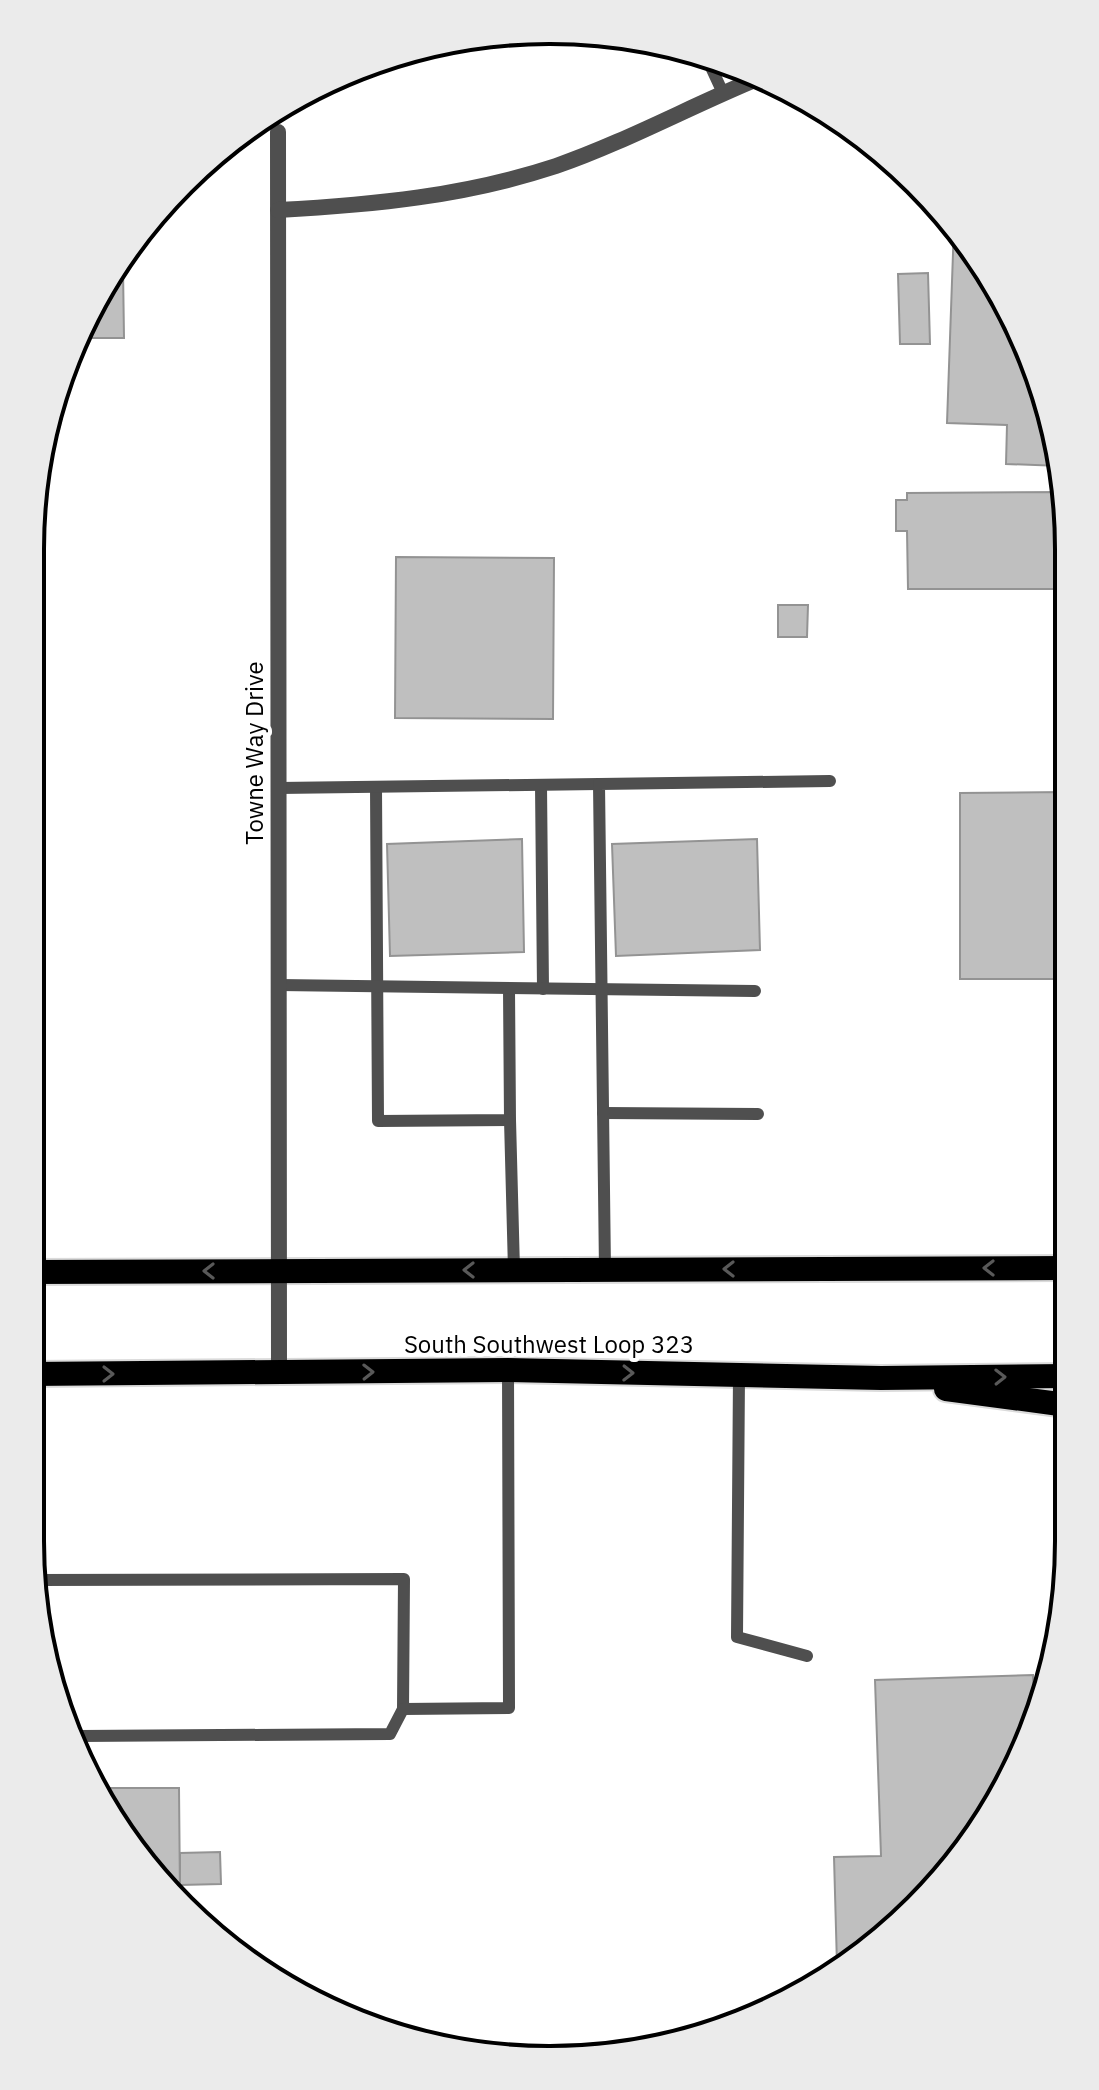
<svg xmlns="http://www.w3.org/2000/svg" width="1099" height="2090" font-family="'IBM Plex Sans',sans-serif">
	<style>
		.building { fill: #bfbfbf; stroke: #939393; stroke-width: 2 }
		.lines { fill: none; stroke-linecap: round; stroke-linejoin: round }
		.highway-casing { stroke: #dbdbdb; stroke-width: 28 }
		.lane { stroke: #4f4f4f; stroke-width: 12 }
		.street { stroke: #4f4f4f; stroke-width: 16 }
		.highway { stroke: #000; stroke-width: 24 }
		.oneway { stroke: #595959 }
		.labels { text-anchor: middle; stroke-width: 8; stroke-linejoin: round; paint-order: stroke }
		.street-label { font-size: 24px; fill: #000; stroke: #fff }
		.rim { fill: none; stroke: #000; stroke-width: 4 }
	</style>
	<rect width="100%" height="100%" fill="#fff"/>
	<g class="building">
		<polygon points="954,225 1030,351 1060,466 1006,464 1007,425 947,423"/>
		<polygon points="123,268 124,338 77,338 84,319"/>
		<polygon points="928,273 930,344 900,344 898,274"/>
		<polygon points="1065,492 1065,589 908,589 907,531 896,531 896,500 907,500 907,493"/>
		<polygon points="396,557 554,558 553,719 395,718"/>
		<polygon points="31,605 38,605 39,852 31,852"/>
		<polygon points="778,605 808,605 807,637 778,637"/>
		<polygon points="1065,792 1066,979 960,979 960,793"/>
		<polygon points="522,839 524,952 390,956 387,844"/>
		<polygon points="757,839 760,950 616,956 612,844"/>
		<polygon points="1033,1675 1034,1720 1015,1771 917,1908 837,1965 834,1857 881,1856 875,1680"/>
		<polygon points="106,1788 179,1788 180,1897 138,1857 106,1798"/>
		<polygon points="220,1852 221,1884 180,1885 180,1853"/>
	</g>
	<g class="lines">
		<g class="highway-casing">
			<g id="highway">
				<polyline points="30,1272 1067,1268"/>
				<polyline points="30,1374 508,1370 881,1378 1067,1376"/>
				<polyline points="946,1389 1067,1405"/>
			</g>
		</g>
		<g class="lane">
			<polyline points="710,65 723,93"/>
			<polyline points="541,785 543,989"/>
			<polyline points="376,787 378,1121 510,1120 509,989"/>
			<polyline points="279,788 599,784"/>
			<polyline points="279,985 755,991"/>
			<polyline points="603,1113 758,1114"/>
			<polyline points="510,1120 514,1270"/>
			<polyline points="605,1270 599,784 830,781"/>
			<polyline points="739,1375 737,1637 807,1656"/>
			<polyline points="37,1580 404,1579 403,1709"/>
			<polyline points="80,1749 80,1736 390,1734 403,1709 509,1708 508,1370"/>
		</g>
		<g class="street">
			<polyline points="278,132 279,1373"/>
			<path d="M278 210C373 205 465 196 556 166 625 142 691 106 759 78"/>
		</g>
		<use href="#highway" class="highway"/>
	</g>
	<defs><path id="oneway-chevron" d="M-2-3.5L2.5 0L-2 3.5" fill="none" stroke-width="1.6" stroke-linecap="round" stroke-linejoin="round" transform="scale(2)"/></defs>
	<g class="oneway">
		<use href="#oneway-chevron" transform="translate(989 1268) rotate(180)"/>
		<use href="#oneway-chevron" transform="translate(729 1269) rotate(180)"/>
		<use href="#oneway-chevron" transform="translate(469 1270) rotate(180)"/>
		<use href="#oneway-chevron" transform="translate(209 1271) rotate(180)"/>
		<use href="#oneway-chevron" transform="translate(368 1372) rotate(-1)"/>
		<use href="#oneway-chevron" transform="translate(628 1373) rotate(1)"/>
		<use href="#oneway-chevron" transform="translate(108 1374)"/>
		<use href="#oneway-chevron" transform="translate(1000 1377) rotate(-1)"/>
	</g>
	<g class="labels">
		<g class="street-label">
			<text transform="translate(255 753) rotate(-90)" y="8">Towne Way Drive</text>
			<text x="549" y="1353">South Southwest Loop 323</text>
		</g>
	</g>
	<path d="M0 0H1099V2090H0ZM549 44H550A505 505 0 0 1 1055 549V1541A505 505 0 0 1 550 2046H549A505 505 0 0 1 44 1541V549A505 505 0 0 1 549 44Z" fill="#ebebeb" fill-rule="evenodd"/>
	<path class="rim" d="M549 44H550A505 505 0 0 1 1055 549V1541A505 505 0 0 1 550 2046H549A505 505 0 0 1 44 1541V549A505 505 0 0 1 549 44Z"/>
</svg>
